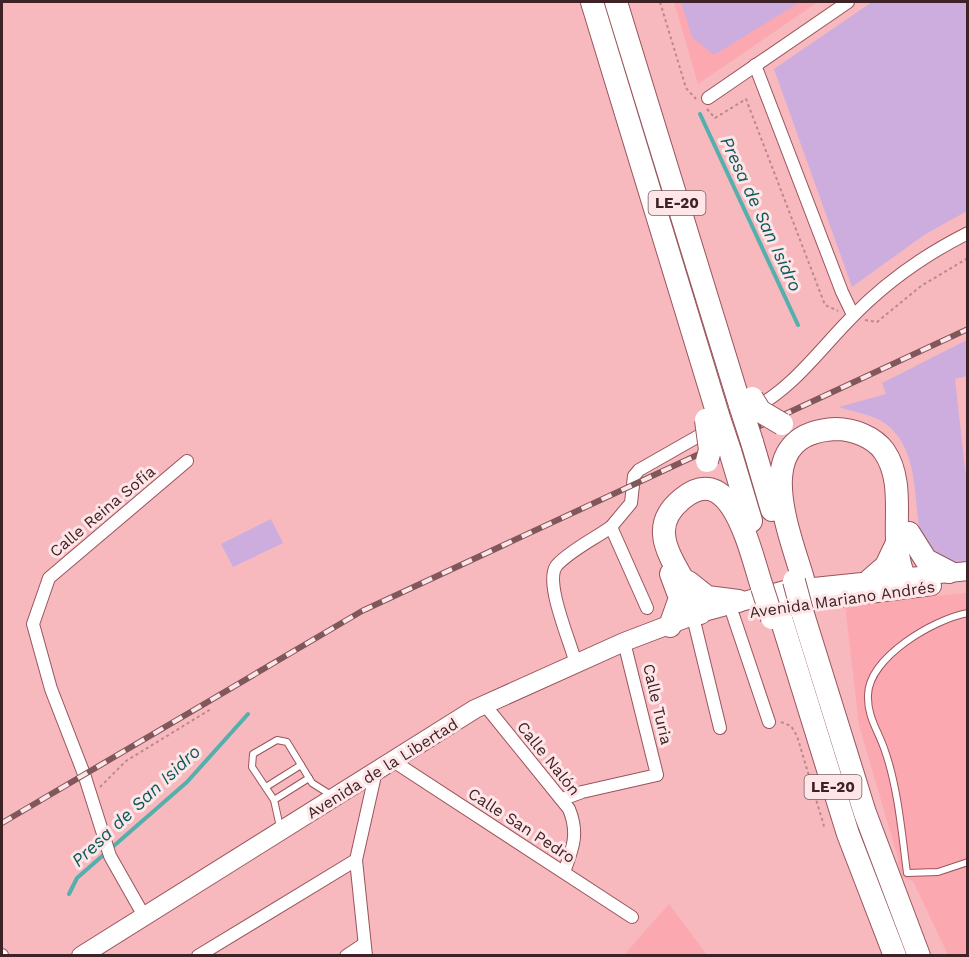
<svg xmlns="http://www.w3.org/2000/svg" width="969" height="957" font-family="'Work Sans',sans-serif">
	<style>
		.built { fill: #fca8b0 }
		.green { fill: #cdadde }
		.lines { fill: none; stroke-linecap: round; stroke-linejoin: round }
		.stream { stroke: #54afad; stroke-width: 4 }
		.lane-casing { stroke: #99555c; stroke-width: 8 }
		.street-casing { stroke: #99555c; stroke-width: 14 }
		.secondary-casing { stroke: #99555c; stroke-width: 20 }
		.highway-casing { stroke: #99555c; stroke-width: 24 }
		.path { stroke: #bc888d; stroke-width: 2; stroke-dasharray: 3 3; stroke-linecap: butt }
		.lane { stroke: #fff; stroke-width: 6 }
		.street { stroke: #fff; stroke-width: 12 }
		.secondary { stroke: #fff; stroke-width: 18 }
		.highway { stroke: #fff; stroke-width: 22 }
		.rail-casing { stroke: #80575b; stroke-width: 6 }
		.rail { stroke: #fee5e7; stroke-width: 4; stroke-dasharray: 11; stroke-linecap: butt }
		.highway-bridge-casing { stroke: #99555c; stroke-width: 24; stroke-linecap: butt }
		.highway-bridge { stroke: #fff; stroke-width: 22 }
		.labels { text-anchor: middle; stroke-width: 6; stroke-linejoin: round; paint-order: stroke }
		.shield { fill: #fee5e7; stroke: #785c5f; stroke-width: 1.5 }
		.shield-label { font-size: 15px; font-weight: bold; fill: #3f2225 }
		.street-label { font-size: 16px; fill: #3f2225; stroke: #fee5e7 }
		.water-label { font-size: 18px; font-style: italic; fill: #0a5b5a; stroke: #fee5e7 }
	</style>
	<rect width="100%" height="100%" fill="#f7b9be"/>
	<g class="built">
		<polygon points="674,2 818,2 698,84"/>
		<polygon points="967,593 967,955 948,955 913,881 899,876 898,858 859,725 845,605"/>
		<polygon points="669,904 707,955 624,955"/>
	</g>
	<g class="green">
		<polygon points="681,2 800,2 714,55 692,37"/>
		<polygon points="872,2 967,2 967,211 924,235 852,287 774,69"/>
		<path d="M967 340V376L955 379 967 486V562L953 564 922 542C912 504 922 448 883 422 871 414 852 412 839 407L886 394 882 383Z"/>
		<polygon points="271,519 283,543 233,567 221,544"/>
	</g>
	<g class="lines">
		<g class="stream">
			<polyline points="700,114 798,325"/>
			<polyline points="69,894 77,878 187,782 248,714"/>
		</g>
		<g class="lane-casing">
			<g id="lane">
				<path d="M968 613C934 619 869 657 868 695 867 717 879 732 885 751 898 788 902 835 907 873L938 872 968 862"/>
				<polyline points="266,787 301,765"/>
				<polyline points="274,800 309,778"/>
				<polyline points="280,827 274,800 252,767 253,754 277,740 287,742 312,783 331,795"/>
			</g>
		</g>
		<g class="street-casing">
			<g id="street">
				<polyline points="755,65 842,292 853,315"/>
				<polyline points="708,98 848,2"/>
				<path d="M754 408C793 388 821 348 852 317 884 284 926 254 968 233"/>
				<polyline points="611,527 631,503 634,476 639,470 711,429"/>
				<polyline points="733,615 769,722"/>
				<polyline points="694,621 720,728"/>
				<path d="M576 664C571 643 543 581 557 565 571 550 594 539 611 527L647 608"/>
				<path d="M484 704 569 809C579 833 573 848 564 872"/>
				<polyline points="393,761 632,917"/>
				<polyline points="563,799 582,792 657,775 624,642"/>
				<polyline points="144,916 110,856 84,774 51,689 33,624 49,578 187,461"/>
				<polyline points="2,955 2,956"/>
				<polyline points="198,956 356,860"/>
				<polyline points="346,956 364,944"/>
				<polyline points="366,956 356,860 376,771"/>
			</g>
		</g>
		<g class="secondary-casing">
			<g id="secondary">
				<polyline points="760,608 932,586"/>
				<polyline points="81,956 475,709 624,642 700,613 785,590 968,571"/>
			</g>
		</g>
		<g class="highway-casing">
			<g id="highway">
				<polyline points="592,2 718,415"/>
				<polyline points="616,2 740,405"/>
				<polyline points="752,442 772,510"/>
				<polyline points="730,451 751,521"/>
				<polyline points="909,533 926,560 949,572"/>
				<path d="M803 579C788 528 748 433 836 429 853 429 874 437 884 451 909 487 887 538 904 576"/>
				<polyline points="871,579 886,566 897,543"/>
				<polyline points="688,582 707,597 738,601"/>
				<polyline points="802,611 865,813 919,956"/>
				<path d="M700 613C692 589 665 558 664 534 663 520 671 508 682 499 732 457 751 555 762 587"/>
				<polyline points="780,615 848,834 895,956"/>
				<polyline points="670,626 680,598 671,574"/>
			</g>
		</g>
		<g class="path">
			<polyline points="660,2 686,88 696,99"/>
			<polyline points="707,109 715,118 746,99 825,305 838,311"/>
			<polyline points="865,320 877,322 921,286 968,258"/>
			<polyline points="781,722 791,726 797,736 824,826 827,828"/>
			<polyline points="100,787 126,761 211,709"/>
		</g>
		<use href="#lane" class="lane"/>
		<use href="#street" class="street"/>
		<use href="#secondary" class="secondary"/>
		<use href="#highway" class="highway"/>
		<g class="rail-casing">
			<polyline id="rail" points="2,823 362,611 968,329"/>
		</g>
		<use href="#rail" class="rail"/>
		<g class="highway-bridge-casing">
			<g id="highway-bridge">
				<polyline points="752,398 760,411 782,424"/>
				<polyline points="740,405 752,442"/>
				<polyline points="718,415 730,451"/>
				<polyline points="706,420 710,450 707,461"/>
				<polyline points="794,581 802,611"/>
				<polyline points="762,587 772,618"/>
			</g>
		</g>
		<use href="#highway-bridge" class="highway-bridge"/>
	</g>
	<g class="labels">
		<g class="shield">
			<rect x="648.5" y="191" width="57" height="24" rx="4.5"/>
			<rect x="804.5" y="775" width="57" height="24" rx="4.5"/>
		</g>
		<g class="shield-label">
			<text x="677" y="208">LE-20</text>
			<text x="833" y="792">LE-20</text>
		</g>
		<g class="street-label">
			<text transform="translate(102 511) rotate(-40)" y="6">Calle Reina Sofía</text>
			<text transform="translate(842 599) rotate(-8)" y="6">Avenida Mariano Andrés</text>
			<text transform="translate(658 704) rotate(77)" y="6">Calle Turia</text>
			<text transform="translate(549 758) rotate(51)" y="6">Calle Nalón</text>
			<text transform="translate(382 768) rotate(-32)" y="6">Avenida de la Libertad</text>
			<text transform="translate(522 825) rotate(33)" y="6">Calle San Pedro</text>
		</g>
		<g class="water-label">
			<text transform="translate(761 214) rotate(65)" y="6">Presa de San Isidro</text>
			<text transform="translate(136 806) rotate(-43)" y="6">Presa de San Isidro</text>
		</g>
	</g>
	<rect width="969" height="957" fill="none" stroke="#3f2225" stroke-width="6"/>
</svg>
